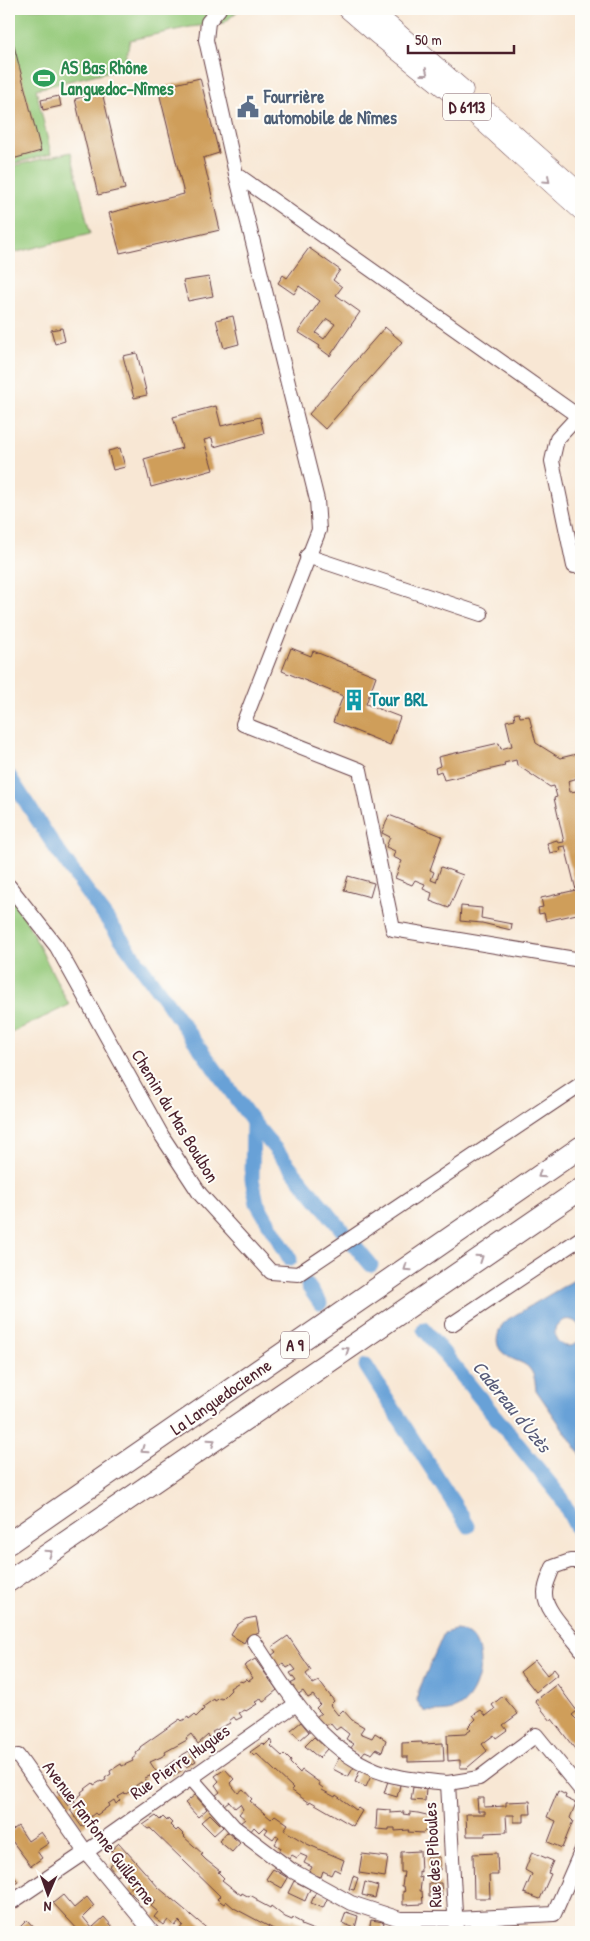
<svg xmlns="http://www.w3.org/2000/svg" width="590" height="1941" font-family="'Patrick Hand',sans-serif">
	<style>
		.green { fill: #96ca7b; stroke: #707453 }
		.water { fill: #67a1d7; stroke: #586081 }
		.lines { fill: none; stroke-linecap: round; stroke-linejoin: round }
		.canal { stroke: #67a1d7; stroke-width: 15 }
		.building { fill: #cf9e5a; fill-rule: evenodd }
		.minor-casing { stroke: #643d44; stroke-width: 16 }
		.major-casing { stroke: #643d44; stroke-width: 19 }
		.highway-casing { stroke: #643d44; stroke-width: 23 }
		.minor { stroke: #fff; stroke-width: 14 }
		.major { stroke: #fff; stroke-width: 18 }
		.highway { stroke: #fff; stroke-width: 21 }
		.oneway { stroke: #ae9aa0 }
		.labels { text-anchor: middle; stroke-width: 4; stroke-linejoin: round; paint-order: stroke }
		.shield { fill: #fdfcf7; stroke: #806168; stroke-width: 1 }
		.shield-label { font-size: 16px; font-weight: bold; fill: #4a1f2b }
		.leisure-label { font-size: 18px; font-weight: bold; fill: #27864d; stroke: #fdfcf7; text-anchor: start }
		.service-label { font-size: 18px; font-weight: bold; fill: #4e5e75; stroke: #fdfcf7; text-anchor: start }
		.culture-label { font-size: 18px; font-weight: bold; fill: #0d838f; stroke: #fdfcf7; text-anchor: start }
		.street-label { font-size: 18px; fill: #4a1f2b; stroke: #fdfcf7 }
		.water-label { font-size: 19px; font-style: italic; fill: #575a78; stroke: #fdfcf7 }
	</style>
	<rect width="100%" height="100%" fill="#fdfcf7"/>
	<filter id="ink" filterUnits="userSpaceOnUse"><feTurbulence type="fractalNoise" baseFrequency=".02" numOctaves="2"/><feDisplacementMap in="SourceGraphic" scale="10" xChannelSelector="R" yChannelSelector="G"/><feConvolveMatrix kernelMatrix="1 2 1 2 8 2 1 2 1" color-interpolation-filters="sRGB"/></filter>
	<filter id="wash" filterUnits="userSpaceOnUse"><feTurbulence type="fractalNoise" baseFrequency=".0096" numOctaves="4" result="noise"/><feDisplacementMap in="SourceGraphic" scale="20" xChannelSelector="R" yChannelSelector="G"/><feGaussianBlur stdDeviation="1.12" result="paint"/><feColorMatrix in="noise" values="0 0 0 0 0 0 0 0 0 0 0 0 0 0 0 0 0 1.4 0 .05"/><feComposite in="paint" operator="in"/></filter>
	<g filter="url(#wash)">
		<rect width="100%" height="100%" fill="#f8e7d4"/>
		<g class="green">
			<polygon points="9,9 240,9 224,23 190,27 130,40 123,68 36,89 51,154 9,165"/>
			<polygon points="71,152 90,234 9,254 9,167"/>
			<polygon points="9,887 69,1005 9,1034"/>
		</g>
		<g class="water">
			<path d="M576 1279H581V1329C576 1318 564 1316 556 1326 549 1344 573 1355 581 1337V1455L536 1390C535 1382 535 1375 529 1368 523 1361 513 1361 506 1355 492 1346 497 1332 505 1321Z"/>
			<path d="M455 1630C491 1632 484 1692 459 1707 449 1713 435 1712 424 1711L417 1701 418 1692 444 1633Z"/>
		</g>
		<g class="lines">
			<g class="canal">
				<polyline points="9,776 55,847 253,1122 371,1265"/>
				<polyline points="253,1122 252,1179 257,1203 290,1259"/>
				<polyline points="308,1286 320,1303"/>
				<polyline points="424,1329 560,1496 581,1536"/>
				<polyline points="366,1366 468,1526"/>
			</g>
		</g>
		<g id="blocks">
			<g class="building">
				<polygon points="13,42 41,151 9,160 9,43"/>
				<polygon points="200,78 219,153 203,158 220,230 120,253 109,213 184,194 158,88"/>
				<polygon points="102,92 125,189 98,195 75,99"/>
				<polygon points="59,96 61,106 43,110 41,100"/>
				<path d="M309 248 340 270 333 280 342 287 336 295 360 312 330 356 319 348 320 346 298 332 320 301 299 286 294 294 278 283 283 275 287 278ZM327 319 335 324 324 339 316 333Z"/>
				<polygon points="209,277 213,296 188,301 183,281"/>
				<polygon points="233,316 239,344 224,348 216,320"/>
				<polygon points="385,327 402,342 325,429 309,414"/>
				<polygon points="62,328 65,341 55,344 51,330"/>
				<polygon points="137,353 147,395 134,398 123,356"/>
				<polygon points="216,406 221,426 260,417 264,433 214,447 212,438 204,440 213,470 151,487 144,459 182,448 173,417"/>
				<polygon points="120,448 125,467 113,470 108,451"/>
				<polygon points="291,648 311,656 313,651 376,676 366,704 400,717 390,745 333,722 343,696 282,671"/>
				<polygon points="519,713 520,717 529,716 536,743 560,758 581,753 581,777 568,781 570,792 577,791 581,810 581,913 546,921 544,913 539,914 538,908 543,907 541,898 576,890 565,846 559,847 560,851 550,853 547,843 557,840 558,843 564,842 554,798 557,797 554,786 550,787 517,765 516,760 504,763 505,766 444,780 441,771 436,773 435,768 440,766 438,757 499,743 501,749 512,746 506,721 515,719 514,714"/>
				<polygon points="389,815 442,836 430,870 434,872 431,880 436,882 441,867 463,875 449,908 430,901 432,893 423,889 425,884 415,880 412,885 395,878 402,861 393,857 395,851 386,847 390,837 382,833"/>
				<polygon points="348,876 374,883 370,897 344,890"/>
				<polygon points="461,906 482,908 481,918 512,924 511,930 482,923 460,921"/>
				<polygon points="256,1617 259,1632 247,1637 244,1643 231,1635 237,1625 246,1619"/>
				<polygon points="288,1636 311,1670 306,1674 313,1684 319,1681 334,1701 330,1705 338,1715 343,1710 352,1720 364,1727 360,1733 372,1738 375,1733 386,1740 382,1752 376,1749 372,1754 365,1751 361,1756 350,1749 354,1744 346,1739 349,1734 340,1727 336,1730 330,1723 325,1726 316,1717 321,1713 316,1708 320,1704 313,1695 308,1698 303,1691 297,1695 290,1684 296,1681 290,1673 296,1670 292,1665 287,1668 283,1663 278,1667 271,1656 276,1652 272,1647"/>
				<polygon points="255,1659 277,1690 267,1698 267,1700 263,1702 261,1699 255,1702 257,1704 246,1711 245,1710 239,1713 242,1717 236,1720 234,1717 229,1721 230,1723 212,1732 215,1736 210,1739 208,1735 198,1744 191,1734 186,1738 187,1740 165,1752 166,1754 161,1757 150,1762 157,1773 145,1778 147,1782 143,1785 141,1782 135,1786 136,1787 126,1794 125,1793 118,1797 120,1800 116,1804 114,1800 108,1804 109,1806 97,1815 95,1813 89,1818 91,1821 82,1827 70,1810 77,1805 74,1800 82,1794 81,1792 93,1783 94,1785 101,1781 102,1782 106,1780 105,1778 111,1774 110,1771 121,1764 122,1766 133,1761 132,1759 137,1755 136,1753 141,1750 140,1747 180,1719 182,1721 188,1717 189,1719 194,1715 196,1717 204,1709 203,1707 214,1699 215,1701 220,1698 222,1699 231,1690 230,1688 236,1684 241,1681 242,1682 247,1679 249,1681 253,1678 244,1666"/>
				<polygon points="535,1660 547,1675 554,1669 558,1674 536,1692 520,1672"/>
				<polygon points="557,1684 577,1711 572,1715 579,1722 581,1723 581,1757 552,1719 551,1721 535,1701"/>
				<polygon points="503,1696 518,1714 503,1725 507,1730 496,1738 494,1735 482,1744 487,1751 467,1768 460,1768 460,1760 448,1761 447,1735 465,1734 471,1730 468,1727 476,1719 473,1715 481,1710 486,1716 495,1709 492,1705"/>
				<polygon points="301,1722 309,1732 300,1740 291,1730"/>
				<polygon points="314,1737 327,1749 319,1758 305,1746"/>
				<polygon points="270,1740 273,1744 271,1746 282,1756 284,1754 291,1761 290,1763 300,1773 302,1770 320,1783 319,1785 323,1788 322,1790 335,1797 336,1795 356,1810 358,1808 362,1811 353,1826 310,1801 309,1803 291,1790 293,1788 257,1754 254,1756 250,1752 263,1743 265,1745"/>
				<polygon points="422,1742 422,1744 443,1743 444,1761 408,1762 408,1757 402,1757 402,1743"/>
				<polygon points="189,1751 196,1761 186,1767 179,1757"/>
				<polygon points="339,1758 354,1767 348,1777 333,1769"/>
				<polygon points="175,1760 182,1770 172,1777 165,1767"/>
				<polygon points="225,1769 234,1779 230,1783 238,1793 243,1789 252,1799 250,1801 271,1819 275,1815 288,1824 284,1830 307,1844 344,1860 340,1872 334,1869 331,1875 323,1871 321,1877 309,1873 312,1867 304,1863 307,1857 300,1854 297,1858 292,1855 288,1860 278,1854 281,1848 275,1844 279,1837 276,1835 273,1839 265,1833 268,1829 264,1827 259,1832 254,1827 250,1832 240,1823 245,1819 239,1814 243,1809 240,1804 235,1808 229,1801 224,1805 215,1796 220,1792 215,1785 219,1781 215,1776"/>
				<polygon points="360,1770 371,1776 366,1787 355,1782"/>
				<polygon points="388,1781 400,1785 397,1797 384,1793"/>
				<polygon points="64,1786 74,1801 68,1806 57,1791"/>
				<polygon points="413,1787 426,1789 425,1801 411,1800"/>
				<polygon points="558,1791 566,1795 565,1798 576,1803 570,1818 573,1821 562,1848 548,1842 556,1821 547,1817"/>
				<polygon points="195,1795 207,1809 198,1817 185,1803"/>
				<polygon points="477,1798 484,1798 484,1807 506,1806 506,1802 530,1801 531,1814 524,1814 524,1822 514,1822 514,1815 506,1815 507,1832 485,1833 485,1836 467,1836 466,1814 485,1814 485,1811 478,1811"/>
				<polygon points="377,1809 390,1810 390,1813 404,1812 403,1814 410,1815 410,1812 418,1813 431,1816 430,1831 424,1831 423,1833 408,1832 409,1830 395,1831 395,1828 389,1828 389,1830 376,1829"/>
				<polygon points="210,1814 223,1827 214,1835 201,1822"/>
				<polygon points="156,1816 160,1820 163,1817 167,1821 168,1819 172,1823 170,1825 176,1831 178,1829 185,1836 184,1837 203,1854 201,1855 206,1860 220,1871 218,1872 224,1878 222,1880 241,1895 242,1893 249,1897 250,1895 257,1899 257,1901 270,1908 271,1906 285,1917 292,1920 293,1918 302,1923 301,1925 319,1932 279,1932 234,1908 226,1901 224,1904 217,1899 220,1896 150,1828 148,1829 143,1825"/>
				<polygon points="18,1826 28,1841 41,1832 49,1843 37,1851 42,1858 31,1866 9,1837 9,1833"/>
				<polygon points="227,1832 240,1843 232,1852 219,1841"/>
				<polygon points="119,1843 159,1888 211,1932 182,1932 179,1930 183,1925 179,1921 175,1926 168,1920 164,1925 154,1917 158,1912 151,1906 156,1901 150,1896 146,1900 141,1895 137,1899 128,1890 133,1886 127,1880 132,1875 129,1870 124,1874 122,1872 117,1876 109,1866 114,1862 110,1858 115,1854 111,1850"/>
				<polygon points="420,1851 421,1872 419,1871 419,1878 422,1877 420,1891 422,1891 423,1904 403,1905 403,1891 405,1892 404,1886 402,1886 404,1872 401,1872 401,1852"/>
				<polygon points="532,1852 553,1861 548,1873 551,1874 540,1899 524,1893 532,1874 525,1870"/>
				<polygon points="497,1853 498,1875 489,1875 490,1898 474,1898 473,1854"/>
				<polygon points="362,1854 388,1857 385,1877 359,1873"/>
				<polygon points="427,1857 440,1857 440,1870 428,1870"/>
				<polygon points="9,1869 18,1882 9,1888"/>
				<polygon points="273,1869 288,1878 282,1888 266,1879"/>
				<polygon points="353,1876 358,1878 354,1890 349,1889"/>
				<polygon points="294,1881 310,1889 305,1901 288,1893"/>
				<polygon points="365,1882 378,1886 375,1898 362,1895"/>
				<polygon points="429,1883 441,1883 442,1896 429,1897"/>
				<polygon points="316,1892 328,1897 323,1908 311,1903"/>
				<polygon points="63,1895 74,1908 87,1897 94,1906 83,1917 92,1928 104,1917 113,1927 107,1932 80,1932 53,1903"/>
				<polygon points="346,1912 358,1916 355,1928 342,1923"/>
				<polygon points="27,1920 38,1932 19,1932 17,1930"/>
				<polygon points="371,1920 384,1922 382,1932 369,1931"/>
				<rect x="404" y="1928" width="20" height="4"/>
			</g>
		</g>
	</g>
	<g filter="url(#ink)">
		<use href="#blocks" fill-opacity="0" stroke="#643d44" stroke-width="1"/>
		<g class="lines">
			<g class="minor-casing">
				<g id="minor">
					<polyline points="219,9 208,22 206,40 236,174 578,416"/>
					<polyline points="236,174 317,500 319,530 243,724 360,770 393,929 581,960"/>
					<polyline points="307,556 481,614"/>
					<polyline points="574,566 552,461 557,439 581,413"/>
					<polyline points="9,886 57,947 162,1136 200,1194 271,1272 298,1274 581,1084"/>
					<polyline points="452,1324 581,1238"/>
					<path d="M581 1561H570L553 1567C550 1576 545 1584 545 1593 544 1610 571 1635 581 1649"/>
					<path d="M254 1641C287 1692 325 1756 387 1774 407 1780 427 1781 448 1783"/>
					<polyline points="18,1756 86,1852 152,1932"/>
					<polyline points="190,1777 234,1827 291,1870 351,1903 400,1919 455,1919 554,1914 581,1852"/>
					<polyline points="9,1904 86,1852 296,1704"/>
					<polyline points="456,1932 448,1783 479,1778 536,1735 581,1790"/>
				</g>
			</g>
			<g class="major-casing">
				<g id="major">
					<polyline points="347,9 377,35 455,97 581,211"/>
					<polyline points="371,9 464,90"/>
					<polyline points="490,112 581,193"/>
				</g>
			</g>
			<g class="highway-casing">
				<g id="highway">
					<polyline points="9,1543 581,1147"/>
					<polyline points="9,1581 581,1189"/>
				</g>
			</g>
			<use href="#minor" class="minor"/>
			<use href="#major" class="major"/>
			<use href="#highway" class="highway"/>
		</g>
		<defs><path id="oneway-chevron" d="M-2-3.5L2.5 0L-2 3.5" fill="none" stroke-width="1.6" stroke-linecap="round" stroke-linejoin="round" transform="scale(1.25)"/></defs>
		<g class="oneway">
			<use href="#oneway-chevron" transform="translate(425 73) rotate(38)"/>
			<use href="#oneway-chevron" transform="translate(547 180) rotate(42)"/>
			<use href="#oneway-chevron" transform="translate(541 1175) rotate(145)"/>
			<use href="#oneway-chevron" transform="translate(480 1258) rotate(-34)"/>
			<use href="#oneway-chevron" transform="translate(407 1268) rotate(145)"/>
			<use href="#oneway-chevron" transform="translate(346 1350) rotate(-34)"/>
			<use href="#oneway-chevron" transform="translate(212 1442) rotate(-34)"/>
			<use href="#oneway-chevron" transform="translate(144 1450) rotate(145)"/>
			<use href="#oneway-chevron" transform="translate(49 1553) rotate(-34)"/>
		</g>
	</g>
	<defs>
		<g id="stadium-bare" transform="scale(1.725)"><path d="M0-5a6.5 5 0 1 0 0 10a6.5 5 0 1 0 0-10ZM-3.5-1.8h7v3.6h-7Z" fill="#2e9e5b" stroke="#fdfcf7" stroke-width="2.5" paint-order="stroke"/></g>
		<g id="civic-bare" transform="scale(1.725)"><path d="M-.6-6.5H3V-4.5H.6V-3L4-1V1h2V6H-6V1h2V-1L-.6-3ZM-1.2 2.5V6h2.4V2.5Z" fill="#5c6f8a" stroke="#fdfcf7" stroke-width="2.5" paint-order="stroke"/></g>
		<g id="building-bare" transform="scale(1.725)"><path d="M-4-6H4V6H1V3H-1V6H-4ZM-2.5-4.3h1.7v1.8h-1.7ZM.8-4.3h1.7v1.8H.8ZM-2.5-1h1.7V.8h-1.7ZM.8-1h1.7V.8H.8Z" fill="#0f9aa8" stroke="#fdfcf7" stroke-width="2.5" paint-order="stroke"/></g>
	</defs>
	<g fill-rule="evenodd">
		<use href="#stadium-bare" x="44" y="78"/>
		<use href="#civic-bare" x="248" y="107"/>
		<use href="#building-bare" x="354" y="700"/>
	</g>
	<g class="labels">
		<g class="shield">
			<rect x="443" y="93.5" width="48" height="27" rx="4"/>
			<rect x="281" y="1331.5" width="28" height="27" rx="4"/>
		</g>
		<g class="shield-label">
			<text x="467" y="113">D 6113</text>
			<text x="295" y="1351">A 9</text>
		</g>
		<g class="leisure-label">
			<text x="61" y="74">AS Bas Rhône<tspan x="61" dy="21">Languedoc-Nîmes</tspan></text>
		</g>
		<g class="service-label">
			<text x="264" y="103">Fourrière<tspan x="264" dy="21">automobile de Nîmes</tspan></text>
		</g>
		<g class="culture-label">
			<text x="370" y="706">Tour BRL</text>
		</g>
		<g class="street-label">
			<text transform="translate(175 1116) rotate(59)" y="6">Chemin du Mas Boulbon</text>
			<text transform="translate(221 1397) rotate(-35)" y="6">La Languedocienne</text>
			<text transform="translate(180 1762) rotate(-35)" y="6">Rue Pierre Hugues</text>
			<text transform="translate(99 1833) rotate(53)" y="6">Avenue Fanfonne Guillerme</text>
			<text transform="translate(433 1855) rotate(-93)" y="6">Rue des Piboules</text>
		</g>
		<g class="water-label">
			<text transform="translate(512 1406) rotate(51)" y="7">Cadereau d'Uzès</text>
		</g>
	</g>
	<rect width="590" height="1941" fill="none" stroke="#fdfcf7" stroke-width="30"/>
	<g transform="translate(48 1894) rotate(182)" stroke="#fdfcf7" stroke-width="4" paint-order="stroke">
	<path d="M0-4L9 19L0 12L-9 19Z" fill="#4a1f2b"/>
	<text y="-8" font-size="14" font-weight="bold" text-anchor="middle" fill="#4a1f2b">N</text>
	</g>
	<path d="M408 45v8h106v-8" fill="none" stroke="#4a1f2b" stroke-width="2.5"/>
	<text x="415" y="45" font-size="15" fill="#4a1f2b" stroke="#fdfcf7" stroke-width="4" paint-order="stroke">50 m</text>
</svg>
